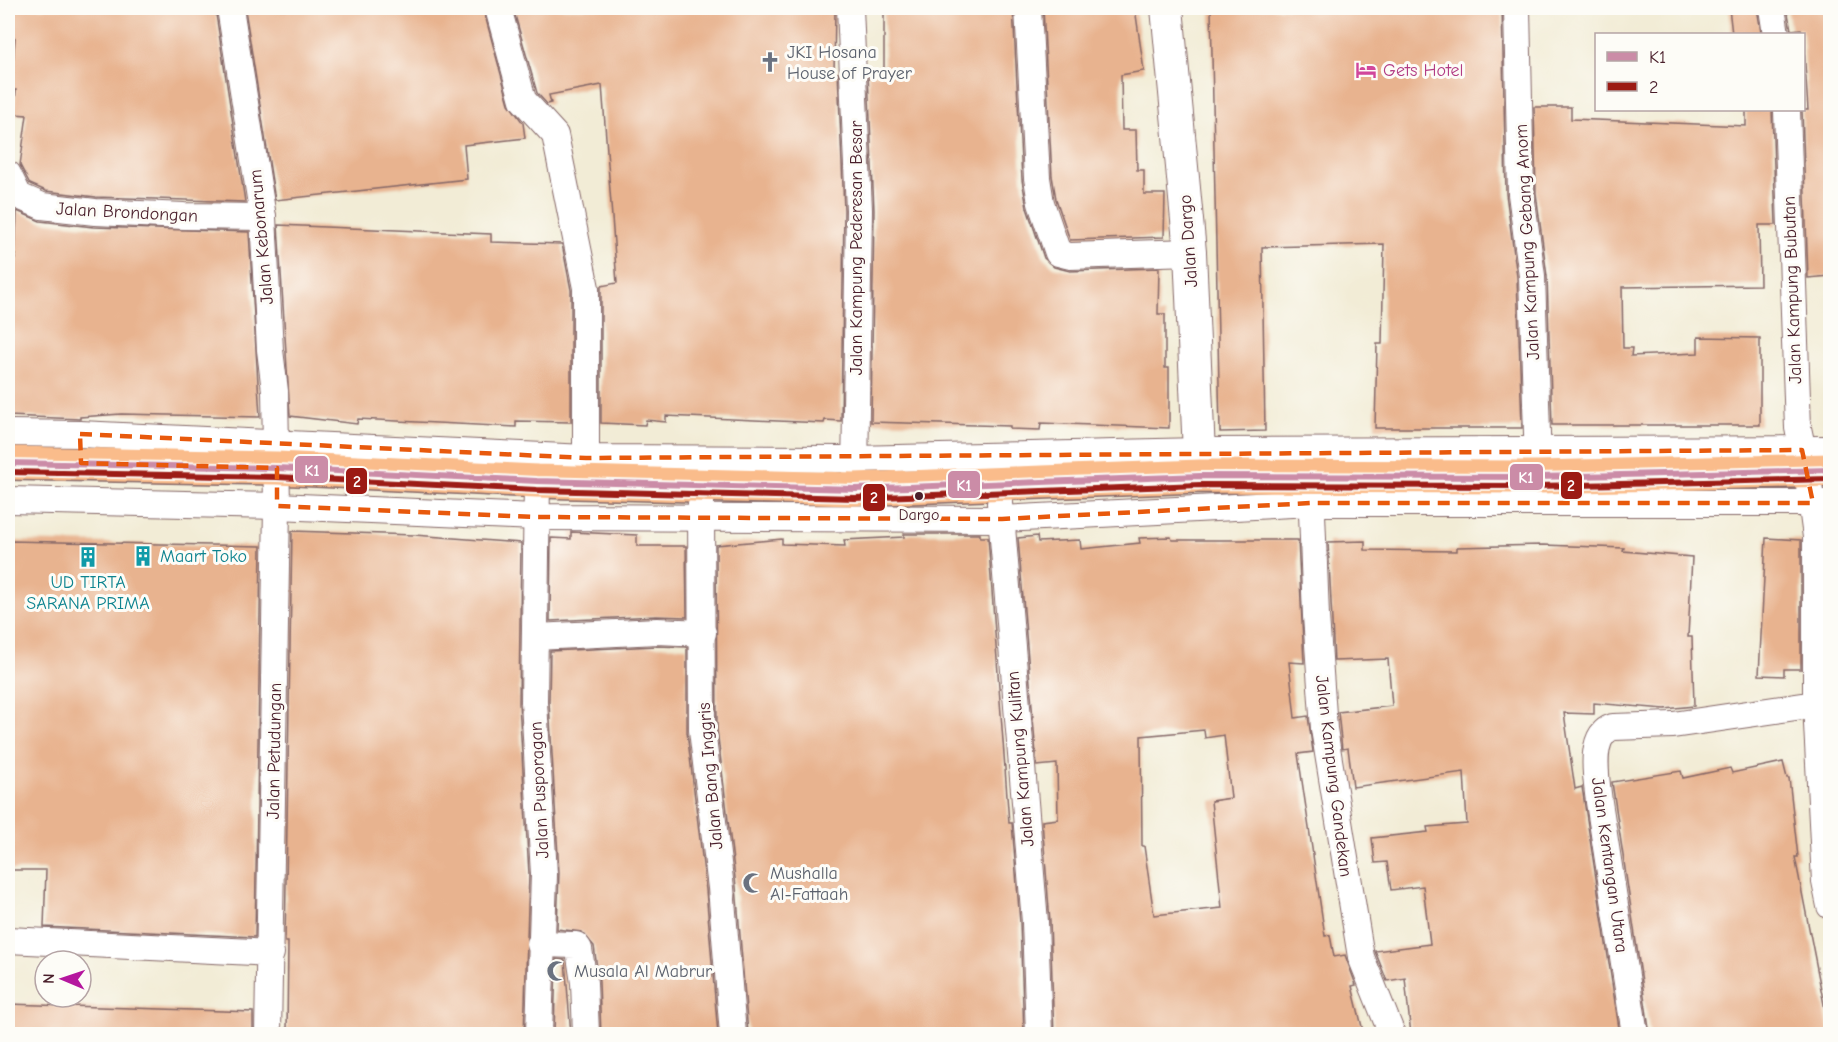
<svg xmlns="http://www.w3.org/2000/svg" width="1838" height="1042" font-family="'Comic Neue',sans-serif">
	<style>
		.building { fill: #e8b38f; fill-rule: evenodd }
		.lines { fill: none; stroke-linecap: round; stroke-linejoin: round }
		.minor-casing { stroke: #856767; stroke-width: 28 }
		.tertiary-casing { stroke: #856767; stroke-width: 34 }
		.primary-casing { stroke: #856767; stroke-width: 36 }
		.minor { stroke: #fff; stroke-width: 26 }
		.tertiary { stroke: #fff; stroke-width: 32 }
		.primary { stroke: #fabc8b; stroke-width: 33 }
		.bus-1-casing { stroke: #fdfcf7; stroke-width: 10 }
		.bus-2-casing { stroke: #fdfcf7; stroke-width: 10 }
		.bus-1 { stroke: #cb8ca7; stroke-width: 6 }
		.bus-2 { stroke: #9c1a13; stroke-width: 6 }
		.marked { fill: none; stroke: #e8590c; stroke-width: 4.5; stroke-dasharray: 12 8; stroke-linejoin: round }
		.bus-dot { fill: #4a1f2b; stroke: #fdfcf7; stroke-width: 2 }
		.labels { text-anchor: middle; stroke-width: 6; stroke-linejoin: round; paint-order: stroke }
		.bus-label { font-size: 16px; fill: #4a1f2b; stroke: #fdfcf7 }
		.worship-label { font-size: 18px; fill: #5b616d; stroke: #fdfcf7; text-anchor: start }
		.hotel-label { font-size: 18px; fill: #b23c85; stroke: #fdfcf7; text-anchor: start }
		.street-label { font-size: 18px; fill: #4a1f2b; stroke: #fdfcf7 }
		.culture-label { font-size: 18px; fill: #0d838f; stroke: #fdfcf7; text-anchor: start }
		.line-badge { stroke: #fdfcf7; stroke-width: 2 }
		.badge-label { font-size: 16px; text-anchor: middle; font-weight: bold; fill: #fff }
	</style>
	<rect width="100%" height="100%" fill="#fdfcf7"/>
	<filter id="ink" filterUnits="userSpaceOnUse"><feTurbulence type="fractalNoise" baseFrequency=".0167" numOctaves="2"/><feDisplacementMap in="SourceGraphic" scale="12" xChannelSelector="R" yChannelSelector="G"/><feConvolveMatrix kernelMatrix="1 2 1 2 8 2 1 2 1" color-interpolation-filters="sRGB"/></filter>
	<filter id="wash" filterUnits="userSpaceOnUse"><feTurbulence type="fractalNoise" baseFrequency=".008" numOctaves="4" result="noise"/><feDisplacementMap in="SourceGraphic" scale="24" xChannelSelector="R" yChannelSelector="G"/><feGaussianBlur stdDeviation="1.35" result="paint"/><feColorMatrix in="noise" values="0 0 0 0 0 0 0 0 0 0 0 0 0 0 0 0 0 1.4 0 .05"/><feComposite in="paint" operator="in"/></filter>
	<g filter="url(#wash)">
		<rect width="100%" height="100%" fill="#f2ecd6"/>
		<g id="blocks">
			<g class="building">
				<polygon points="10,8 215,8 245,202 96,197 46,191 30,184 20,165 27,115 14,114 16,90 11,90 15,38 10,38"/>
				<polygon points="362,8 483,8 509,104 523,123 525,138 464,145 467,179 275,200 245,9 362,10"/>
				<polygon points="513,8 835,8 834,73 838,73 844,210 841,421 825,420 824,423 666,416 666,422 646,420 645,425 601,423 601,286 617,283 602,85 549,95 551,103 547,104 537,93"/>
				<polygon points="884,8 1013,8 1022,180 1027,208 1044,258 1054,267 1070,271 1159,268 1158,314 1165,314 1165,368 1169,368 1169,428 1041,423 1040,430 1010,429 1010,426 871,422 874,210 868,74 884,74"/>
				<polygon points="1043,8 1135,8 1144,71 1121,75 1122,130 1136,130 1137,170 1144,170 1144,194 1165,194 1164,237 1070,240 1056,199 1052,176"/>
				<polygon points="1211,8 1502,8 1506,194 1517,277 1522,428 1375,428 1377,344 1382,344 1384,244 1262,247 1265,431 1220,432"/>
				<polygon points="1729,8 1757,8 1761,33 1732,34"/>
				<polygon points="1787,8 1830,8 1830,276 1808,278 1802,110 1808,110 1803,34 1801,29 1791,30"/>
				<polygon points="1534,107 1571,107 1571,119 1746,126 1746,110 1772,110 1776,225 1759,225 1760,285 1622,287 1623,348 1632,348 1631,356 1698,353 1698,337 1760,338 1760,425 1552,425 1547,276 1536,193"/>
				<polygon points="17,211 40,221 93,227 249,232 260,417 121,414 80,417 80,419 8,416 8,259 15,259"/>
				<polygon points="278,225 491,234 491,242 562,244 571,290 571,422 516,421 516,427 358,419 357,424 290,416"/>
				<polygon points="292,531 414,535 521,543 519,703 529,874 524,1035 420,1035 420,1032 334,1031 334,1035 287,1035 288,942 285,942"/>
				<polygon points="571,532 637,535 637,546 686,546 687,617 656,616 550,621 551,538 571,539"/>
				<polygon points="904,534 980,534 980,537 988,537 1009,823 1012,823 1020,923 1024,1035 748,1033 736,886 717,729 716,545 782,539 782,544 845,546 844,540 904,537"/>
				<path d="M1037 536 1038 542 1080 540 1081 549 1140 543 1139 538 1171 537 1172 540H1298L1304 663 1289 662 1295 718 1308 716 1313 752 1298 754 1325 936 1330 935 1334 957 1345 955 1356 985 1352 986 1364 1035H1054L1050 921 1042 821 1058 819 1057 764 1037 766 1018 538ZM1204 730 1205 738 1224 735 1231 798 1211 801 1222 908 1154 915 1144 846H1142L1141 736Z"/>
				<polygon points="1766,538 1801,540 1801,669 1784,669 1784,676 1759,675"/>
				<polygon points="8,541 261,546 255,937 44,927 46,870 8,870"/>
				<polygon points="1365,541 1365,550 1457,551 1457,547 1544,545 1624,548 1623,551 1692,557 1688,637 1692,637 1694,706 1665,709 1594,703 1594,714 1564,713 1575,789 1582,787 1620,1035 1411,1035 1405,978 1387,981 1375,951 1430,944 1423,886 1391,890 1387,862 1375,863 1372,838 1428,832 1427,827 1467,824 1464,772 1353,787 1348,748 1342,749 1338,712 1392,706 1388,659 1334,661 1328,542"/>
				<polygon points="657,646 687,647 687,732 706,890 718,1035 601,1035 599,982 594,946 582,932 557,929 559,873 549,702 550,651"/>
				<polygon points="1783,762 1787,778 1789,778 1798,857 1795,857 1830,1035 1650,1035 1612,782 1681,771 1683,778 1730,768 1732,773"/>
				<polygon points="556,959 565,960 571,1035 554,1035"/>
				<polygon points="8,1004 253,1012 253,1035 8,1035"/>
			</g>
		</g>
	</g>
	<g filter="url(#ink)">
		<use href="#blocks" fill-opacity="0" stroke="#856767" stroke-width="1.5"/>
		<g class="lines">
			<g class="minor-casing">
				<g id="minor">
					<polyline points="230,8 263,217 270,350 275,391 277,506 268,1034"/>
					<polyline points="498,8 523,100 555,135 586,288 586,474"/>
					<polyline points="850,8 859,210 855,475"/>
					<polyline points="1028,8 1037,178 1041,203 1058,253 1070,256 1190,252"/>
					<polyline points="1517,8 1521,194 1532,276 1538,465"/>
					<polyline points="1772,8 1776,34"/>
					<polyline points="1787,110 1798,428 1807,470 1816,537 1816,704 1825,882 1830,906"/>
					<polyline points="8,174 19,196 42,206 95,212 184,216 263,217"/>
					<polyline points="8,433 80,434 586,458 855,459 1199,451 1830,449"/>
					<polyline points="537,481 534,702 544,874 539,1034"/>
					<polyline points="1311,487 1316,616 1324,729 1361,957 1392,1034"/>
					<polyline points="8,500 277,506 536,517 1002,519 1312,503 1830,503"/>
					<polyline points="701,502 702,730 721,888 733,1034"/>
					<polyline points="1000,503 1035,922 1039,1034"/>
					<polyline points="536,637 657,631 703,633"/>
					<polyline points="8,940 271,953"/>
					<polyline points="540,944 576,945 579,949 584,983 586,1034"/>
					<path d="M1635 1034 1599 802C1597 782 1587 735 1613 727L1673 725 1816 704"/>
				</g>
			</g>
			<g class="tertiary-casing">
				<polyline id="tertiary" points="1167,8 1190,252 1200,476"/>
			</g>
			<g class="primary-casing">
				<polyline id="primary" points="8,463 277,468 537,481 855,489 1200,476 1538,477 1830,470"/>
			</g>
			<use href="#minor" class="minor"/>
			<use href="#tertiary" class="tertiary"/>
			<use href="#primary" class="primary"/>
			<g class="bus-1-casing">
				<polyline id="bus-1" points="8,463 277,468 537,481 855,489 1200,476 1538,477 1830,470"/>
			</g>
			<g class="bus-2-casing">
				<polyline id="bus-2" points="8,472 277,477 537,490 855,498 1200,485 1538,486 1830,479"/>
			</g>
			<use href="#bus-1" class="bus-1"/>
			<use href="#bus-2" class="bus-2"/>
		</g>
	</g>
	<path class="marked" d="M80 434 586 458 1802 450 1813 503H1312L1002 519 536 517 277 506V468L81 463Z"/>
	<defs>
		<g id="church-bare" transform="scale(1.62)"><path d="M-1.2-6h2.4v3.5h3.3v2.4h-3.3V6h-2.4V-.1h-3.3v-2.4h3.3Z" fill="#6b7280" stroke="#fdfcf7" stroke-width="2.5" paint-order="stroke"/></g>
		<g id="hotel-bare" transform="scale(1.62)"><path d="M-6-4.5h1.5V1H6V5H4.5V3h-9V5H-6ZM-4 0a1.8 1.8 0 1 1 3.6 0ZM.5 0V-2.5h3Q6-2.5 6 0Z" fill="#d1479c" stroke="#fdfcf7" stroke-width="2.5" paint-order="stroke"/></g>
		<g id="building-bare" transform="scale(1.62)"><path d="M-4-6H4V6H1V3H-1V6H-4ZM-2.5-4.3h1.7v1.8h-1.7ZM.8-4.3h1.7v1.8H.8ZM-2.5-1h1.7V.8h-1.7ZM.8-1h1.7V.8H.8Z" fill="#0f9aa8" stroke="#fdfcf7" stroke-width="2.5" paint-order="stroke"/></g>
		<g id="mosque-bare" transform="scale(1.62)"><path d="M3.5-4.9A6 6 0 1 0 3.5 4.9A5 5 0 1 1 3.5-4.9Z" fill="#6b7280" stroke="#fdfcf7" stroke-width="2.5" paint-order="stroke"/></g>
	</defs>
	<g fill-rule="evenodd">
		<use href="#church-bare" x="770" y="62"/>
		<use href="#hotel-bare" x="1366" y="70"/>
		<use href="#building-bare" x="143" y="556"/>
		<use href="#building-bare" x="88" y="557"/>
		<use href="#mosque-bare" x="753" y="883"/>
		<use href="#mosque-bare" x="557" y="971"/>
	</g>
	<circle class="bus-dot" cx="919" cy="496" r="5"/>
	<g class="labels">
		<g class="bus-label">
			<text x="919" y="520">Dargo</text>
		</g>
		<g class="worship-label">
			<text x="787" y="58">JKI Hosana<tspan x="787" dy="21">House of Prayer</tspan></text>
			<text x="770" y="879">Mushalla<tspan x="770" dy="21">Al-Fattaah</tspan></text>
			<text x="574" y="977">Musala Al Mabrur</text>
		</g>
		<g class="hotel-label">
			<text x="1383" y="76">Gets Hotel</text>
		</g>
		<g class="street-label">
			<text transform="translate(127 212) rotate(3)" y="6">Jalan Brondongan</text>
			<text transform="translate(261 237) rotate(-95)" y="6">Jalan Kebonarum</text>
			<text transform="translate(1188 241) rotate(-94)" y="6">Jalan Dargo</text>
			<text transform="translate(1527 242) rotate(-93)" y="6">Jalan Kampung Gebang Anom</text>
			<text transform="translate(856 248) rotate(-90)" y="6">Jalan Kampung Pederesan Besar</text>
			<text transform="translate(1792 290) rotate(-92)" y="6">Jalan Kampung Bubutan</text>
			<text transform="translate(274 751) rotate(-89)" y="6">Jalan Petudungan</text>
			<text transform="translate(1020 759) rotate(-95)" y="6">Jalan Kampung Kulitan</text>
			<text transform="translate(710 776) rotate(-95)" y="6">Jalan Bang Inggris</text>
			<text transform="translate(1334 776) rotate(83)" y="6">Jalan Kampung Gandekan</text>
			<text transform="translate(539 790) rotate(-93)" y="6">Jalan Pusporagan</text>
			<text transform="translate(1610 865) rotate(82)" y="6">Jalan Kentangan Utara</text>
		</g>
		<g class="culture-label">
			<text x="160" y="562">Maart Toko</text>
			<text x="88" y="588" text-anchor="middle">UD TIRTA<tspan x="88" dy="21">SARANA PRIMA</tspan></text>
		</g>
	</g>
	<g class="line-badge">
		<rect x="294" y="455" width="35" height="29" rx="6" fill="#cb8ca7"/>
		<rect x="1509" y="463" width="35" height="28" rx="6" fill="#cb8ca7"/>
		<rect x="345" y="467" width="23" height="28" rx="6" fill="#9c1a13"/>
		<rect x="947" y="470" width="34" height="29" rx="6" fill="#cb8ca7"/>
		<rect x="1560" y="471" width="23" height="29" rx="6" fill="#9c1a13"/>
		<rect x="862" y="483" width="24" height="29" rx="6" fill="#9c1a13"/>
	</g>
	<g class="badge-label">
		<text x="312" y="476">K1</text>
		<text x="1526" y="483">K1</text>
		<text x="357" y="487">2</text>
		<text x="964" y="491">K1</text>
		<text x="1571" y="491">2</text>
		<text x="874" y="503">2</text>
	</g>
	<rect width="1838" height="1042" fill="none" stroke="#fdfcf7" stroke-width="30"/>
	<rect x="1595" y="33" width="210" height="78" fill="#fdfcf7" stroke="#b5a4a5" stroke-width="1.5"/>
	<rect x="1607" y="52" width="30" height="9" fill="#cb8ca7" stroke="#b5a4a5" stroke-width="1.5"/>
	<text x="1649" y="63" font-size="18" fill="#4a1f2b">K1</text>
	<rect x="1607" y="82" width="30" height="9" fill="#9c1a13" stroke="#b5a4a5" stroke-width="1.5"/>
	<text x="1649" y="93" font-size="18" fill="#4a1f2b">2</text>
	<g transform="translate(63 979) rotate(272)"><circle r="28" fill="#fdfcf7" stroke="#b5a4a5" stroke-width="1.5"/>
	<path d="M0-4.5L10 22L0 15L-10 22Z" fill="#b5179e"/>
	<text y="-9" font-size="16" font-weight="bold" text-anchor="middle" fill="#4a1f2b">N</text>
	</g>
</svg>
